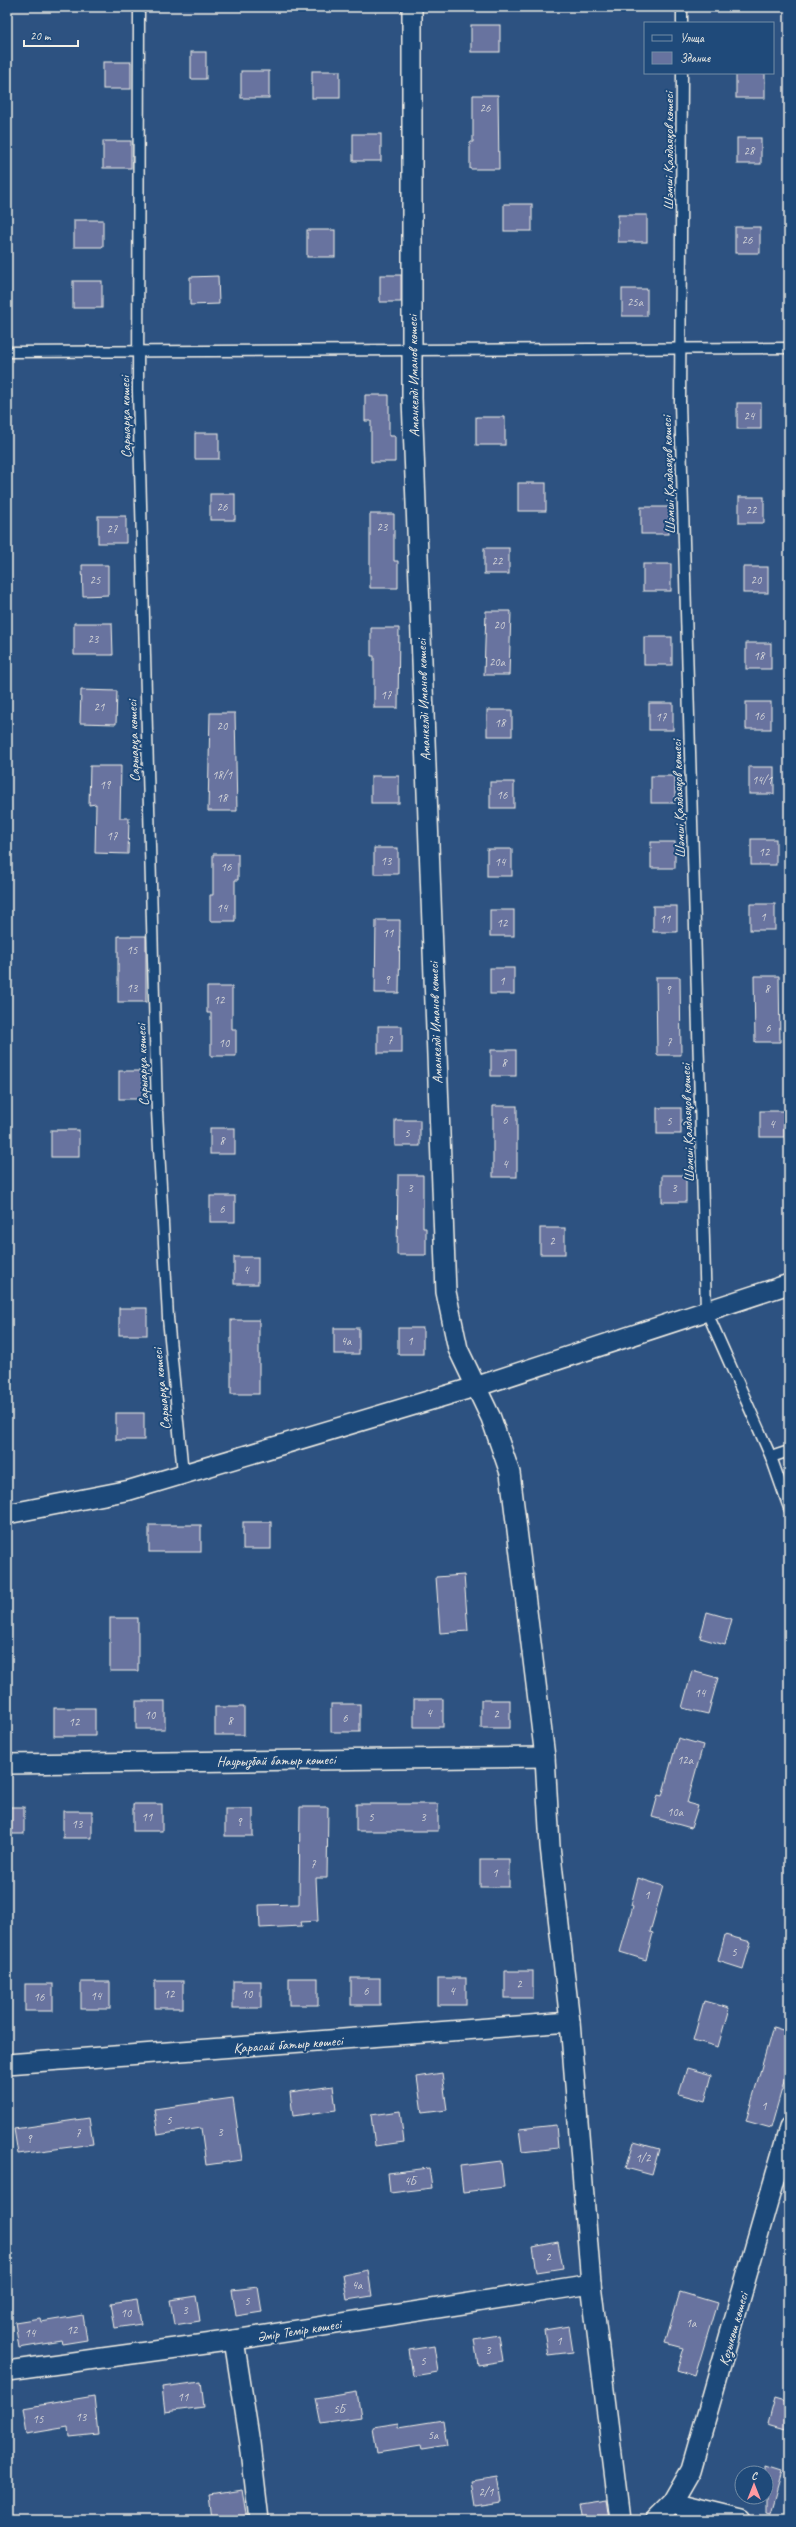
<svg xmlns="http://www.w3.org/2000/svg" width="796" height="2527" font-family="Caveat,sans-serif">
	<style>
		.building { fill: #67739f; stroke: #f4f1e8 }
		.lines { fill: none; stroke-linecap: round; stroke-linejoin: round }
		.service-casing { stroke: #f4f1e8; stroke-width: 13 }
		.minor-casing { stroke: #f4f1e8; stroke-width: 22 }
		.service { stroke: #1f4a7a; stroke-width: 10 }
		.minor { stroke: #1f4a7a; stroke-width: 19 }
		.labels { text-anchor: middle; stroke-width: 4; stroke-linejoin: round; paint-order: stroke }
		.number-label { font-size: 12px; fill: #d1d2d6 }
		.street-label { font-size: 14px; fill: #f4f1e8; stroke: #1f4a7a }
	</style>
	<rect width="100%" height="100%" fill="#2d5281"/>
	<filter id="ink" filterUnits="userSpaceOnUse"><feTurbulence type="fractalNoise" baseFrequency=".025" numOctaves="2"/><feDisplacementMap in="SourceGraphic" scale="8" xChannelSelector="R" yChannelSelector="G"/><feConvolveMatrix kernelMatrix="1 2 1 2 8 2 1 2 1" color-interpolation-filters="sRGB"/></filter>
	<g filter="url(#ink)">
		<g class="building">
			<rect x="471" y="25" width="29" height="27"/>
			<rect x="191" y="52" width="15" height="27"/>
			<rect x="103" y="62" width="28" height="27"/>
			<rect x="241" y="71" width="28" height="27"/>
			<rect x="312" y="71" width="28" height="27"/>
			<rect x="736" y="73" width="29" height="25"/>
			<polygon points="473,95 498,95 499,169 470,169 470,142 473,142"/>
			<rect x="353" y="134" width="28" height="27"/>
			<rect x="737" y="138" width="24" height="26"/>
			<rect x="103" y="141" width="28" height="27"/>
			<rect x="504" y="204" width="28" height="27"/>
			<rect x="618" y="215" width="29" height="27"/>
			<rect x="74" y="220" width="29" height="27"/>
			<rect x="735" y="227" width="25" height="26"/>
			<rect x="307" y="230" width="28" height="27"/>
			<rect x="380" y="275" width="21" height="27"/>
			<polygon points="218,276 219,304 190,305 190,277"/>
			<rect x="73" y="281" width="29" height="27"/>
			<rect x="622" y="289" width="25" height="27"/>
			<polygon points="365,395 389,395 389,436 395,436 395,462 371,462 371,421 365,421"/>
			<rect x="737" y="403" width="24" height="26"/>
			<rect x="476" y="417" width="29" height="28"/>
			<rect x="195" y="433" width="24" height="26"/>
			<rect x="518" y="483" width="28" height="28"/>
			<rect x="210" y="494" width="25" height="26"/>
			<rect x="739" y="497" width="25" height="26"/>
			<rect x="641" y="507" width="28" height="27"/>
			<polygon points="370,514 394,514 394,561 398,561 398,588 370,588"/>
			<rect x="98" y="516" width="28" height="27"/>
			<rect x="484" y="548" width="25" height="26"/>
			<rect x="643" y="564" width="28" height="27"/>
			<polygon points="82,565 108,565 108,595 83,596"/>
			<rect x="743" y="567" width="25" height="26"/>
			<polygon points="486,611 511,611 509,675 484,675"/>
			<polygon points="74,623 112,623 113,655 74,655"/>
			<polygon points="371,628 399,628 398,708 374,708 374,656 371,656"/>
			<rect x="644" y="637" width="28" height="28"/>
			<rect x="746" y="643" width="25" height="26"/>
			<polygon points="81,690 117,691 116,724 80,723"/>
			<rect x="746" y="702" width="25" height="27"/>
			<rect x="649" y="703" width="24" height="27"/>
			<rect x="487" y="710" width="25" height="26"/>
			<polygon points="210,713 235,713 237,811 208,811"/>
			<polygon points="90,766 121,766 120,818 129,818 128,854 95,853 96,804 89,805"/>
			<rect x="749" y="767" width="25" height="27"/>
			<rect x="371" y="776" width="28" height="27"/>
			<rect x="651" y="776" width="24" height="27"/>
			<rect x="490" y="782" width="24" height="26"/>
			<rect x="751" y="839" width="25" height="26"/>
			<rect x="651" y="842" width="24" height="26"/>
			<rect x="374" y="848" width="24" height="26"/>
			<rect x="487" y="849" width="25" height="27"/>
			<polygon points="213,854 238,854 238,880 235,880 235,921 210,921 210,895 213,895"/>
			<rect x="750" y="904" width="25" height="26"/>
			<rect x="653" y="906" width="24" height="26"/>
			<rect x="490" y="910" width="24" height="26"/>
			<polygon points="376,920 400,920 399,993 375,993"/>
			<rect x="118" y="936" width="28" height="66"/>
			<rect x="490" y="968" width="24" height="26"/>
			<polygon points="754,976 779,976 780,1042 755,1042"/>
			<polygon points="656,977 680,977 681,1055 657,1055"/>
			<polygon points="207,987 232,987 232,1029 236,1029 236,1056 211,1056 211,1013 207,1013"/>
			<rect x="378" y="1026" width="24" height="27"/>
			<rect x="491" y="1050" width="25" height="26"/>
			<rect x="119" y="1071" width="28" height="28"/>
			<rect x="493" y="1106" width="24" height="71"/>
			<rect x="657" y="1108" width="24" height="26"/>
			<rect x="760" y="1111" width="24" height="26"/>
			<rect x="395" y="1120" width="25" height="26"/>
			<rect x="210" y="1128" width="25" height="26"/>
			<rect x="51" y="1130" width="28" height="27"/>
			<polygon points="398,1175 423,1175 423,1228 426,1228 426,1255 397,1255"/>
			<rect x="662" y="1175" width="24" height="27"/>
			<rect x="210" y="1196" width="25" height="26"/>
			<rect x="540" y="1228" width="25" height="26"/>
			<rect x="234" y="1257" width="24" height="27"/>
			<rect x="119" y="1308" width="28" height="27"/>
			<rect x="231" y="1320" width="28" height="74"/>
			<rect x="334" y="1328" width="25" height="26"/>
			<rect x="398" y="1328" width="25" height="26"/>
			<rect x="116" y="1413" width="28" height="27"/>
			<rect x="243" y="1522" width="28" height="27"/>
			<rect x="149" y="1525" width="52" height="27"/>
			<polygon points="464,1575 468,1631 440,1633 436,1577"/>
			<polygon points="707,1612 732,1619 725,1645 700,1638"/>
			<rect x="110" y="1618" width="28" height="53"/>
			<polygon points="692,1671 718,1678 708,1714 682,1708"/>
			<rect x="414" y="1699" width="29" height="28"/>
			<rect x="481" y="1700" width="29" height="28"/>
			<rect x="136" y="1701" width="29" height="28"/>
			<rect x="331" y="1704" width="29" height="28"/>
			<rect x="215" y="1707" width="29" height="28"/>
			<rect x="54" y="1708" width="41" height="28"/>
			<polygon points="678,1738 703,1745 687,1803 698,1806 691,1828 652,1817 658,1795 662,1796"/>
			<rect x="133" y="1804" width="29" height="27"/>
			<rect x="356" y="1804" width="82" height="27"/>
			<rect x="7" y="1807" width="17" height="27"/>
			<polygon points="300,1807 328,1807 327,1878 316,1878 318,1921 301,1922 302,1926 260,1928 259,1905 299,1904"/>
			<rect x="225" y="1809" width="28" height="27"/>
			<rect x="63" y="1811" width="29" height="27"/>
			<rect x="480" y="1859" width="29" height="28"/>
			<polygon points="638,1878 663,1886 650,1932 653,1933 646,1960 620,1952 633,1906 631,1905"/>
			<polygon points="725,1935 751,1942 743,1969 718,1961"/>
			<rect x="505" y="1971" width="28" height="27"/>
			<rect x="289" y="1978" width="29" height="27"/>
			<rect x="351" y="1978" width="29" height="27"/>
			<rect x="438" y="1978" width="28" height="27"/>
			<rect x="155" y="1981" width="28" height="27"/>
			<rect x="233" y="1981" width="28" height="27"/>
			<rect x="81" y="1982" width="29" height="27"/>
			<rect x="25" y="1984" width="28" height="27"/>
			<polygon points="704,2001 729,2008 718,2047 693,2040"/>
			<polygon points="773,2027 789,2032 789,2064 771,2128 746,2121"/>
			<polygon points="687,2068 712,2075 705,2101 679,2094"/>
			<polygon points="442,2073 447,2110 422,2113 417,2077"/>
			<polygon points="333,2086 336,2110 293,2116 290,2092"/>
			<polygon points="233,2098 242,2160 206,2165 201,2128 158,2135 154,2109"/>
			<polygon points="400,2111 404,2142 375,2146 371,2115"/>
			<polygon points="89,2118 93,2144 18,2154 14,2129"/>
			<polygon points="556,2125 558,2148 522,2152 519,2129"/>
			<polygon points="634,2142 659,2149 652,2175 626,2168"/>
			<polygon points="501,2161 504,2187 463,2192 460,2166"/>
			<polygon points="429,2168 432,2188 390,2193 388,2173"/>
			<polygon points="558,2242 563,2268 537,2272 533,2247"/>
			<polygon points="368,2270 372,2296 347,2300 343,2275"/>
			<polygon points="258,2287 262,2312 236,2316 232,2290"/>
			<polygon points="680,2292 717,2303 695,2376 677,2370 684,2348 665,2343"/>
			<polygon points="196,2296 200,2321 174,2325 170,2300"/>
			<polygon points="137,2299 141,2324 115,2328 111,2303"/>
			<polygon points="83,2315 87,2340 62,2344 61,2341 19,2348 15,2322 40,2318 41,2322"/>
			<polygon points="569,2326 573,2352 548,2355 544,2330"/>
			<polygon points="499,2335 503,2361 478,2365 474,2339"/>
			<polygon points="434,2346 438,2372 413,2376 409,2350"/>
			<polygon points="201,2382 204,2407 165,2412 162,2387"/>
			<polygon points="357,2392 361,2418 321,2424 316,2399"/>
			<polygon points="94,2396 98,2434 69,2437 68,2427 27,2434 23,2408"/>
			<polygon points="775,2398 789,2402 789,2430 768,2424"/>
			<polygon points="443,2420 447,2446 422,2450 421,2446 377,2453 373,2427 399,2423 399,2427"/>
			<polygon points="766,2467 782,2472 770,2514 766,2513"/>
			<polygon points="497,2477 501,2502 476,2506 472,2481"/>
			<polygon points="242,2490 247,2520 212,2520 209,2495"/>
			<polygon points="606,2499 609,2520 583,2520 580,2503"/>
		</g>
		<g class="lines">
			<g class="service-casing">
				<g id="service">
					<polyline points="139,7 138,391 157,1111 168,1318 183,1473"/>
					<polyline points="682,23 682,7"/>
					<polyline points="682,73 680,402 706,1310 771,1457 789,1508"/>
					<polyline points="7,352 789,348"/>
					<polyline points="771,1457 789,1451"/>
				</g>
			</g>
			<g class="minor-casing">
				<g id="minor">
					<polyline points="412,7 412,398 446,1292 458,1349 491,1418 510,1473 545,1757 550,1846 570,2022 591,2284 620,2520"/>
					<polyline points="7,1514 130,1490 478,1386 789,1284"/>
					<polyline points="7,1764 545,1757"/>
					<polyline points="7,2064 570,2022"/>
					<polyline points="234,2340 250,2443 259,2520"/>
					<polyline points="7,2371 234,2340 591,2284"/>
					<polyline points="672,2503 742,2520"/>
					<polyline points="655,2520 672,2503 691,2470 789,2128"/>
				</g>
			</g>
			<use href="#service" class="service"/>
			<use href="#minor" class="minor"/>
		</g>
	</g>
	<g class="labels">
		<g class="number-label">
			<text x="485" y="112">26</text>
			<text x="749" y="155">28</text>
			<text x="747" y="244">26</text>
			<text x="635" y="306">25а</text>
			<text x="749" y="420">24</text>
			<text x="222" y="511">26</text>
			<text x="751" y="514">22</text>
			<text x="382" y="531">23</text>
			<text x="112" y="533">27</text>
			<text x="497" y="565">22</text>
			<text x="95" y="584">25</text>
			<text x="756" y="584">20</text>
			<text x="499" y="629">20</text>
			<text x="93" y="643">23</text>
			<text x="759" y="660">18</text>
			<text x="497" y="666">20а</text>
			<text x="386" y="699">17</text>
			<text x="99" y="711">21</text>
			<text x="759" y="720">16</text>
			<text x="661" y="721">17</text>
			<text x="500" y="727">18</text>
			<text x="222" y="730">20</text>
			<text x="222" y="779">18/1</text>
			<text x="762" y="784">14/1</text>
			<text x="105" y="789">19</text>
			<text x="502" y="799">16</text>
			<text x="222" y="802">18</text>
			<text x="112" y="840">17</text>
			<text x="764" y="856">12</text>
			<text x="386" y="865">13</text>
			<text x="500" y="866">14</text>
			<text x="226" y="871">16</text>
			<text x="222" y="912">14</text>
			<text x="763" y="921">1</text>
			<text x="665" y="923">11</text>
			<text x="502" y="927">12</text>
			<text x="388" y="937">11</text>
			<text x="132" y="954">15</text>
			<text x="387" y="984">9</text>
			<text x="502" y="985">1</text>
			<text x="132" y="992">13</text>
			<text x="767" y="993">8</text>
			<text x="668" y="994">9</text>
			<text x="219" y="1004">12</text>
			<text x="768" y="1032">6</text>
			<text x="390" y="1044">7</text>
			<text x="669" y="1046">7</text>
			<text x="224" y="1047">10</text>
			<text x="504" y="1067">8</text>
			<text x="505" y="1124">6</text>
			<text x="669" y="1125">5</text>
			<text x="772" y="1128">4</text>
			<text x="407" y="1137">5</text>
			<text x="222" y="1145">8</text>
			<text x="505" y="1168">4</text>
			<text x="410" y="1192">3</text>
			<text x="674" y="1192">3</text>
			<text x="222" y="1213">6</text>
			<text x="552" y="1245">2</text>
			<text x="246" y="1274">4</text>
			<text x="346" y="1345">4а</text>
			<text x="410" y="1345">1</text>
			<text x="700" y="1697">14</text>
			<text x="429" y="1717">4</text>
			<text x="496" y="1718">2</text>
			<text x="150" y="1719">10</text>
			<text x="345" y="1722">6</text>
			<text x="230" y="1725">8</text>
			<text x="74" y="1726">12</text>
			<text x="685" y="1764">12а</text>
			<text x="675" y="1816">10а</text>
			<text x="147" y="1821">11</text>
			<text x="371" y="1821">5</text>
			<text x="423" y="1821">3</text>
			<text x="239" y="1826">9</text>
			<text x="77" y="1828">13</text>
			<text x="313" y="1868">7</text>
			<text x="495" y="1877">1</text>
			<text x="647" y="1899">1</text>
			<text x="734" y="1956">5</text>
			<text x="519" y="1988">2</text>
			<text x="366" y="1995">6</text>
			<text x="452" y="1995">4</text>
			<text x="169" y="1998">12</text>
			<text x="247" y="1998">10</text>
			<text x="96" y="2000">14</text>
			<text x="39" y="2001">16</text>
			<text x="764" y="2110">1</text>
			<text x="169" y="2124">5</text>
			<text x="220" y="2136">3</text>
			<text x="78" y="2137">7</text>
			<text x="29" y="2143">9</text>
			<text x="643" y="2162">1/2</text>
			<text x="410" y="2185">4Б</text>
			<text x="548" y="2261">2</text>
			<text x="357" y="2289">4а</text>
			<text x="247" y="2305">5</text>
			<text x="185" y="2314">3</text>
			<text x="126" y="2317">10</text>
			<text x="691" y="2327">1а</text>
			<text x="72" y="2334">12</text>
			<text x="30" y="2337">14</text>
			<text x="559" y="2345">1</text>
			<text x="488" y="2354">3</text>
			<text x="423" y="2365">5</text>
			<text x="183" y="2401">11</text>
			<text x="339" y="2413">5Б</text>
			<text x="81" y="2421">13</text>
			<text x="38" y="2423">15</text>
			<text x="433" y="2439">5а</text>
			<text x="486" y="2496">2/1</text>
		</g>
		<g class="street-label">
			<text transform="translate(668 151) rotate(-90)" y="5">Шәмші Қалдаяқов көшесі</text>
			<text transform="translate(413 376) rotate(-91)" y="5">Аманкелді Иманов көшесі</text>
			<text transform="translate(125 417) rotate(-91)" y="5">Сарыарқа көшесі</text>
			<text transform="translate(668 475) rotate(-92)" y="5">Шәмші Қалдаяқов көшесі</text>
			<text transform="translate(423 700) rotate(-92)" y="5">Аманкелді Иманов көшесі</text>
			<text transform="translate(133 741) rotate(-92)" y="5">Сарыарқа көшесі</text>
			<text transform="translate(678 799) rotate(-92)" y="5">Шәмші Қалдаяқов көшесі</text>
			<text transform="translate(435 1023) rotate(-92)" y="5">Аманкелді Иманов көшесі</text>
			<text transform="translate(142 1065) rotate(-92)" y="5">Сарыарқа көшесі</text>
			<text transform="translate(687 1123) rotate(-92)" y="5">Шәмші Қалдаяқов көшесі</text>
			<text transform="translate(161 1389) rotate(-96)" y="5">Сарыарқа көшесі</text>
			<text transform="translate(276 1760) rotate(-1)" y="5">Наурызбай батыр көшесі</text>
			<text transform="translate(288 2044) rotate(-4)" y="5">Қарасай батыр көшесі</text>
			<text transform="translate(733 2329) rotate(-74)" y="5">Қозыкөш көшесі</text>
			<text transform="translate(299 2330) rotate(-9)" y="5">Әмір Темір көшесі</text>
		</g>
	</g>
	<rect width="796" height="2527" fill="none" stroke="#1f4a7a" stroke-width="24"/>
	<rect x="12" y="12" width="772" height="2503" fill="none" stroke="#f4f1e8" stroke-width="1.5" filter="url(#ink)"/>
	<rect x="644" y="22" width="130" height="52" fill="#1f4a7a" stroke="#748da6"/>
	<rect x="652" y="35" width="20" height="6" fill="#1f4a7a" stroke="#748da6"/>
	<text x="680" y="42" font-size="12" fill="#f4f1e8">Улица</text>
	<rect x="652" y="52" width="20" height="12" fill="#67739f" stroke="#748da6"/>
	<text x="680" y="62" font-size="12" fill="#f4f1e8">Здание</text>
	<g transform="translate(754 2485)"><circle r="19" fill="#1f4a7a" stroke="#748da6"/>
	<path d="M0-3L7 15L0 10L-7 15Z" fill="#ff9aa2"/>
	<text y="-6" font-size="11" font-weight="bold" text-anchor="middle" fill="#f4f1e8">С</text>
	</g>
	<path d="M24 40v6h54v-6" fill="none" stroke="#f4f1e8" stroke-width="2"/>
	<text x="30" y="40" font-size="12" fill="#f4f1e8" stroke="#1f4a7a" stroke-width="3" paint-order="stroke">20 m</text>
</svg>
